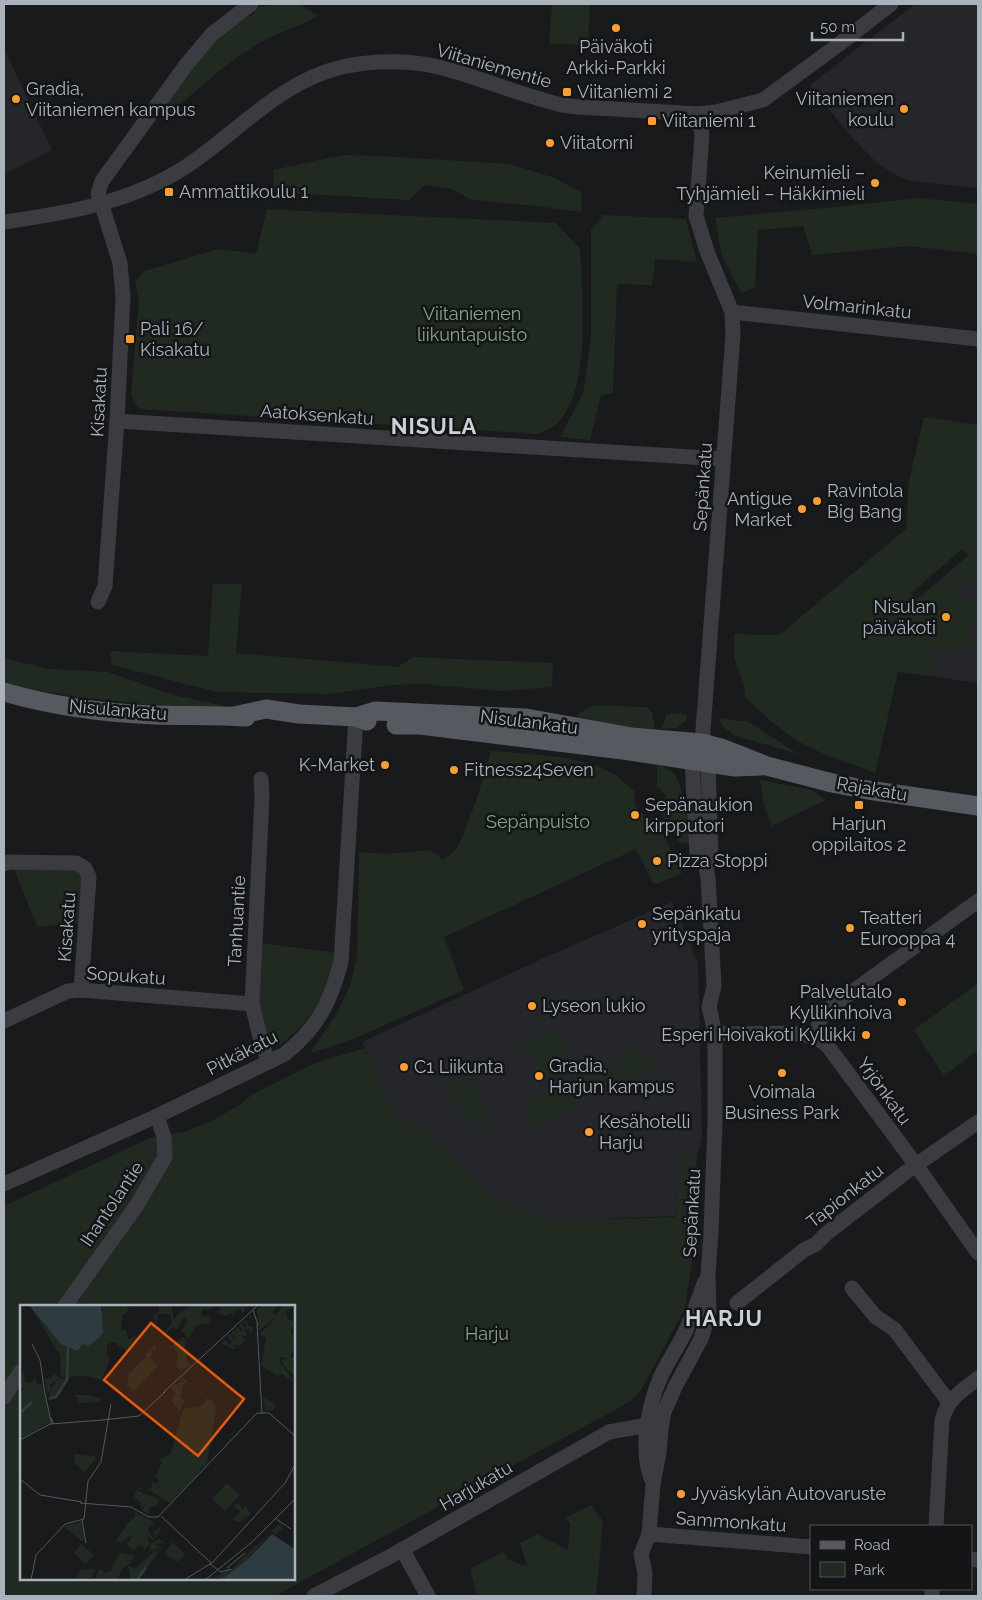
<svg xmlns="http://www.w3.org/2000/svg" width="982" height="1600" font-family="Raleway,sans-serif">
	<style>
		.built { fill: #252629 }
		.green { fill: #212a21; fill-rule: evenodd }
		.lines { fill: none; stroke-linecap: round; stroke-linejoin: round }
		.minor { stroke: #3a3c41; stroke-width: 15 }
		.major { stroke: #565960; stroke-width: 19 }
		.poi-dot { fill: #fb9e32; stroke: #141517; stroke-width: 2 }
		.labels { text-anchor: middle; stroke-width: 5; stroke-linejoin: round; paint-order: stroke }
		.poi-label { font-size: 18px; fill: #abb2bc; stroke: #141517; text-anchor: start }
		.street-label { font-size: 18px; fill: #abb2bc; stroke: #141517 }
		.park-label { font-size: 18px; fill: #84a881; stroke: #141517 }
		.district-label { font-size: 22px; font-weight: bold; letter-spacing: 1px; fill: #ccd1d8; stroke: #141517 }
		.inset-river { fill: none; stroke: #2e3b41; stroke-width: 2.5 }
		.inset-road { fill: none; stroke: #53575c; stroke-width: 1 }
		.view { fill: #e8590c; fill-opacity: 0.15; stroke: #e8590c; stroke-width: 2.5 }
		.inset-edge { fill: none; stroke: #abb2bc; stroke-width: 2.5 }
	</style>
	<rect width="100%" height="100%" fill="#191a1c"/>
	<g class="built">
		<polygon points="915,4 978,4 978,188 909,181 889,171 874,160 848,133 810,85"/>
		<polygon points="4,49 52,150 4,174"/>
		<polygon points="978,556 978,683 908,673 916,599"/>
		<polygon points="672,902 698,963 702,1137 697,1156 679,1155 675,1216 548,1221 524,1207 503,1203 421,1129 394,1111 362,1042 542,959"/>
	</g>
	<g class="green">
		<path d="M278 4 301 5 318 16C299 27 275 33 256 45 224 64 197 90 169 114L164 105 204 51 239 20 251 16 259 7Z"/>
		<polygon points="552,4 590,4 588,45 549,44"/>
		<polygon points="343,155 380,156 509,164 555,178 582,193 581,212 538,206 472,200 452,189 425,185 409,200 274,192 273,170"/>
		<polygon points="919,198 978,204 978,254 909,246 812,255 803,226 758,230 755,287 742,293 722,257 715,218 826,208"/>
		<path d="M267 209 556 223 580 249C582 295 591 382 561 419 556 426 545 430 539 434L140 409 135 404 131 395 139 301 135 282 144 271 219 249 256 254Z"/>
		<polygon points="603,215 686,219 697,262 655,259 652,285 617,284 613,393 601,395 590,440 560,437 583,394 591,338 591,230"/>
		<path d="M924 417 978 425V578H975L974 582 957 580 956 598 978 600 976 624 972 625 971 645 965 647V652L934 650 931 676 898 672 875 773C856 765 836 760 818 751 789 739 766 717 744 696L745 689 734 658V634L779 635 906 529 909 481ZM961 550 969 555 917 599 911 593Z"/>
		<polygon points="213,584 242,584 236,653 398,667 413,657 553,663 552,687 502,691 423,684 392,685 330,694 217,692 112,665 110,651 208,656"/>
		<polygon points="4,658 49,669 108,672 174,695 224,706 169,707 79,697 33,690 4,683"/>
		<polygon points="594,705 646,707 652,712 655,729 615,726 580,721 576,715"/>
		<polygon points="671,713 684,714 687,715 687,719 677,728 662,729 666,715"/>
		<polygon points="719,718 749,722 798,754 733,735 723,726"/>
		<path d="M491 751C529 754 581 754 615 775 622 780 629 787 635 792L634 797 635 805 639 811 645 816 651 818 661 829 682 873 657 884 653 883 636 849 444 937 464 990 351 1040 310 1053 336 1015 350 986 357 956 359 852 385 854 430 850 443 860 456 850 463 836 478 795Z"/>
		<path d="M657 764C663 766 670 769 674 774 683 787 690 827 689 844L679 842 668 827 661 812C670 803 667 793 657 787Z"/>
		<polygon points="760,780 812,790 826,800 772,826 764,806"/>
		<polygon points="14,868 75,869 80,873 82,878 79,923 37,927"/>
		<path d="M261 943 337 953C331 978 319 1008 301 1026 294 1033 287 1039 280 1045L272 1044 265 1038 259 1004Z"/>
		<polygon points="978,983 978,1050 944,1076 914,1030"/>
		<polygon points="555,1028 572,1066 541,1079 527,1049 522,1050 519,1044"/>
		<path d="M365 1048 394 1111 421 1129 503 1203 524 1207 548 1221 675 1217 679 1155 697 1156 693 1207H700L685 1308 641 1390 631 1401 275 1596H4V1206L150 1138 184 1132 210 1122 238 1106 253 1094 315 1063ZM21 1306H294V1579H21Z"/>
		<polygon points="628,1050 663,1062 629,1079 618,1055"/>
		<polygon points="609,1058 621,1082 593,1095 582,1070"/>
		<polygon points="466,1074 490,1126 491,1130 488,1134 485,1133 451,1100 444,1084"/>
		<polygon points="570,1077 581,1100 577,1108 534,1127 523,1101 542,1092 542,1090"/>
		<polygon points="591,1505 603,1521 596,1596 477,1596 470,1569 501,1553 507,1554 506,1559 527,1566 520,1543 537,1534 568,1550 570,1523 565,1518"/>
	</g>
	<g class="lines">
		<g class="minor">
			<polyline points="698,114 702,135 696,216 708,254 732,312 733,335 702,743 708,764 711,855 706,867"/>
			<path d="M4 222C68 213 132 202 187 166 238 132 279 82 342 67 376 59 417 60 450 70 488 81 524 96 562 105 579 108 598 108 615 109 643 111 671 112 698 114L716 112 763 100 838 45 891 4"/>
			<polyline points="732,312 978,339"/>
			<polyline points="117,421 723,459"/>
			<polyline points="98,602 105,586 117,421 123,297 120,263 98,193 102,181 186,65 212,34 251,4"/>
			<polyline points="261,779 262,798 252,1004 262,1045 269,1062"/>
			<polyline points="4,864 8,862 76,863 85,868 89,877 81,990"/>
			<polyline points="4,1021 68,991 81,990 252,1004"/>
			<polyline points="715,1033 739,1034 792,1033 815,1037 827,1045 916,1165 978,1253"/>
			<polyline points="815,1037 820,1020 827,1010 978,901"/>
			<path d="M4 1184 157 1116 285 1054C318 1027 330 1003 341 962L356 717"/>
			<polyline points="852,1288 875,1316 895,1330 949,1402"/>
			<polyline points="737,1303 804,1250 816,1244 827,1233 906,1172 978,1122"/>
			<polyline points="65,1306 137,1205 165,1157 164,1137 157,1116"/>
			<polyline points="4,1397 21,1371"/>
			<path d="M651 1478C640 1447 648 1406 661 1376 668 1361 678 1347 685 1332 693 1315 699 1298 705 1281"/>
			<path d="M936 1526 942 1420C948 1398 961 1392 978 1378"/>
			<polyline points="649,1534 811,1547"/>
			<polyline points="402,1549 428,1596"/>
			<polyline points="971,1559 978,1560"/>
			<polyline points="314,1596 389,1557 609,1432 642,1426 661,1429"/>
			<polyline points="644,1596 645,1573 641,1554 649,1534 653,1484 659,1453 661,1429 664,1412 676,1385 701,1339 709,1313 708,1275 711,1233 715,1121 715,1033 709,1007 714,986 708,878 706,867 697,855 692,761 698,751"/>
			<polyline points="932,1596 932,1589"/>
		</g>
		<g class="major">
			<path d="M4 692C52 706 104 713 154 715 185 716 215 715 246 717"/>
			<polyline points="234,716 266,709 299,714 356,717 367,721"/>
			<polyline points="356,717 375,711 526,718 632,737 702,743 724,749 767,766 832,783 868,790 978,806"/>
			<polyline points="396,725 420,725 623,750 735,767 761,766"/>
		</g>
	</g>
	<g class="poi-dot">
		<circle cx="616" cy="28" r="5"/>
		<rect x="562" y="87" width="10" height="10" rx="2.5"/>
		<circle cx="16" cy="99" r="5"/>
		<circle cx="904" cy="109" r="5"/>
		<rect x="647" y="116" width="10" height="10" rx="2.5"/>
		<circle cx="550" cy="143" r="5"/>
		<circle cx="875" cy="183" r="5"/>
		<rect x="164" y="187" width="10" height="10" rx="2.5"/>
		<rect x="125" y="334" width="10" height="10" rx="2.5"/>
		<circle cx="817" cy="501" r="5"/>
		<circle cx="802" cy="509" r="5"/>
		<circle cx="946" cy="617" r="5"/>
		<circle cx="385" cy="765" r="5"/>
		<circle cx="454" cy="770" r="5"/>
		<rect x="854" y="800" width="10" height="10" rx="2.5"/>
		<circle cx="635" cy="815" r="5"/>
		<circle cx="657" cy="861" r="5"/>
		<circle cx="642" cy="924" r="5"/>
		<circle cx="850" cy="928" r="5"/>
		<circle cx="902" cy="1002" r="5"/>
		<circle cx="532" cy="1006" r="5"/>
		<circle cx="866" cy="1035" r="5"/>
		<circle cx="404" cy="1067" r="5"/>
		<circle cx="782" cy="1073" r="5"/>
		<circle cx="539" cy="1076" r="5"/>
		<circle cx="589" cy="1132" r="5"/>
		<circle cx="681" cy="1494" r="5"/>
	</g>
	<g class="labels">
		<g class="poi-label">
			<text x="616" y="53" text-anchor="middle">Päiväkoti<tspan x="616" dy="21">Arkki-Parkki</tspan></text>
			<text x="26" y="95">Gradia,<tspan x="26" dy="21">Viitaniemen kampus</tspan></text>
			<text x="577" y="98">Viitaniemi 2</text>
			<text x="894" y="105" text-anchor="end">Viitaniemen<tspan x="894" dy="21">koulu</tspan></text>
			<text x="662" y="127">Viitaniemi 1</text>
			<text x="560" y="149">Viitatorni</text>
			<text x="865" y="179" text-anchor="end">Keinumieli –<tspan x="865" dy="21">Tyhjämieli – Häkkimieli</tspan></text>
			<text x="179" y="198">Ammattikoulu 1</text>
			<text x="140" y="335">Pali 16/<tspan x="140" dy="21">Kisakatu</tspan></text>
			<text x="827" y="497">Ravintola<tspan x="827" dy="21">Big Bang</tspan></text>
			<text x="792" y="505" text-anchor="end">Antigue<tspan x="792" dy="21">Market</tspan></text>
			<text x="936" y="613" text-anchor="end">Nisulan<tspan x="936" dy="21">päiväkoti</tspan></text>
			<text x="375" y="771" text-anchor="end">K-Market</text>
			<text x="464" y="776">Fitness24Seven</text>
			<text x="645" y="811">Sepänaukion<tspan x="645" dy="21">kirpputori</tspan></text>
			<text x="859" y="830" text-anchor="middle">Harjun<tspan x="859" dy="21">oppilaitos 2</tspan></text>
			<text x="667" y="867">Pizza Stoppi</text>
			<text x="652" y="920">Sepänkatu<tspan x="652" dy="21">yrityspaja</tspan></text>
			<text x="860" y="924">Teatteri<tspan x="860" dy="21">Eurooppa 4</tspan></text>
			<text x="892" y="998" text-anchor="end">Palvelutalo<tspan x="892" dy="21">Kyllikinhoiva</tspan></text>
			<text x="542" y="1012">Lyseon lukio</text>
			<text x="856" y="1041" text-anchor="end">Esperi Hoivakoti Kyllikki</text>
			<text x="549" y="1072">Gradia,<tspan x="549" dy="21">Harjun kampus</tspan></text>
			<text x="414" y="1073">C1 Liikunta</text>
			<text x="782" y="1098" text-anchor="middle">Voimala<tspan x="782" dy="21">Business Park</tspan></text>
			<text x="599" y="1128">Kesähotelli<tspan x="599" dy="21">Harju</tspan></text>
			<text x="691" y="1500">Jyväskylän Autovaruste</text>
		</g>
		<g class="street-label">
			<text transform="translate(494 66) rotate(16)" y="6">Viitaniementie</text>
			<text transform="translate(857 307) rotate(6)" y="6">Volmarinkatu</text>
			<text transform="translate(99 402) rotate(-87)" y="6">Kisakatu</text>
			<text transform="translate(317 415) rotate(4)" y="6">Aatoksenkatu</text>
			<text transform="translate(703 487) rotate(-86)" y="6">Sepänkatu</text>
			<text transform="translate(118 710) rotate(5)" y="6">Nisulankatu</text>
			<text transform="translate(529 722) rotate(7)" y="6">Nisulankatu</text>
			<text transform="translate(872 789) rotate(10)" y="6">Rajakatu</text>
			<text transform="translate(237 921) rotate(-87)" y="6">Tanhuantie</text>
			<text transform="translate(67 927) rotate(-86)" y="6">Kisakatu</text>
			<text transform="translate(126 976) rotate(4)" y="6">Sopukatu</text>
			<text transform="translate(242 1053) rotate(-27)" y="6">Pitkäkatu</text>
			<text transform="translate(884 1091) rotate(54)" y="6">Yrjönkatu</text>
			<text transform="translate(845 1196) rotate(-38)" y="6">Tapionkatu</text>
			<text transform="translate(112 1204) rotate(-56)" y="6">Ihantolantie</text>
			<text transform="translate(692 1213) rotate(-87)" y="6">Sepänkatu</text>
			<text transform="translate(476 1486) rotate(-30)" y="6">Harjukatu</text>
			<text transform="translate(731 1522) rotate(4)" y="6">Sammonkatu</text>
		</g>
		<g class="park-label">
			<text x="472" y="320">Viitaniemen<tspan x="472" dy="21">liikuntapuisto</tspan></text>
			<text x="538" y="828">Sepänpuisto</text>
			<text x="487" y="1340">Harju</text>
		</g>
		<g class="district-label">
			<text x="434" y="434">NISULA</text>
			<text x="724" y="1326">HARJU</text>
		</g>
	</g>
	<g transform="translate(20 1305)">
		<rect width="275" height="275" fill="#191a1c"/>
		<path d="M81 0H106L109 5 102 11 101 24 106 25 108 35 115 31 117 33 116 39 110 40 115 43 106 46 94 37 87 39V52L90 53 82 75 67 71 41 72 40 50 12 5 15 4 37 34 83 6ZM139 0H151L154 15 165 2 162 7 172 0H233L231 4V1L226 2 223 9 220 3 214 7 213 12 212 8 205 11 197 7 202 5 199 2 182 5 181 11 189 12 190 18 177 20 168 34 161 25 168 17 164 12 157 25 153 22 135 39 136 46 131 44 152 18 150 9H138L135 21 134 9 139 7ZM242 0H258L252 7 256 11 239 26 237 5ZM263 0H275L266 7 268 14 275 17 270 27 275 32V39L270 54 261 52 259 56 275 79 261 68 258 71 241 61 246 33 239 29 251 19ZM226 14 229 22 233 21 232 30 228 23 225 26 228 33 221 29 225 35 228 33 223 38 216 34 223 38 219 41 212 38 217 41 212 40 216 45 202 39 204 34 209 40 212 37 207 31 210 28 214 35 216 33 211 28 214 25 218 31 215 24 218 22 221 27 223 26 219 20 222 18 225 24 227 21 223 17ZM163 32 166 35 164 47 168 49 166 55 171 61 160 65 156 62 158 47 152 41ZM130 45 133 47 130 53 138 61 114 86 107 81 109 69 124 53 128 54 125 50ZM275 49V70L266 64 261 55 273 52ZM4 64 5 76 10 78 15 73 17 79H22L31 117 0 134V88L2 85 6 88 0 81ZM33 68 40 72 30 80 31 84 37 75 49 72 37 93 28 95 31 84 27 89 25 73 31 74ZM160 73H163L168 77 164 78 160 93 164 95 160 107 151 95 156 90 151 82 164 76ZM56 90H66L81 93 80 97 58 98 59 92H54ZM184 90 193 97 196 105 187 158 182 165 183 159 176 173 150 198 129 185 127 186 116 183H121L122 179V185L127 186 129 182 131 184 132 177 137 179 139 175 135 171 142 158 140 155 151 148 163 104 182 101 187 94ZM243 91 256 100 253 106 245 105ZM54 149 75 151V155L64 167 55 159ZM207 178 220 190 205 206 192 194ZM116 185 139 194 137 201 129 202 130 210 121 205 128 199 120 203 122 198 114 193ZM217 197 223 204 226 201 231 209 220 217 215 216 209 211 214 214 220 206 214 201ZM115 207 131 215 135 221 132 219 128 224 133 233 136 230 132 226 135 227 142 220 141 224 149 228 141 224 133 236 128 230 129 239 139 234 146 238 134 239 142 243 139 248 140 243 135 246 138 248 120 273 110 275 109 263 105 265 110 261 114 264 138 243 129 247 131 238 123 247 124 243 119 239 112 248 113 244 107 241 112 230 101 238 95 236 106 222 104 221 115 212ZM61 217 65 236H61L44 221ZM259 219 263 223 255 230 251 227 227 255 205 272 190 275 214 262ZM152 237 165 249 158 257 144 249ZM61 239 74 250 66 259 54 248ZM99 248 114 251 111 257 106 254 111 258 102 264 97 275H74L73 272 61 275 65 267 60 275H56L60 265 76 264 72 270 75 274 79 264 85 266 80 268 91 266Z" fill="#212a21"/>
		<path d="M9 0H81L83 27 80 32 68 41 62 39 58 46 41 39ZM252 229 275 244V275H195L205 272 227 255Z" fill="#2e3b41"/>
		<path class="inset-river" d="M29 94 36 92 47 75 48 41M0 108 12 97M117 275 126 262"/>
		<path class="inset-road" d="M233 5 238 20M237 19 242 109M12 39 20 55 25 89 31 116 33 118 31 113M143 88 238 0M82 115 119 111 145 87M30 119 83 115M0 135 32 118M0 174 20 190 62 197M60 198 111 202 129 212H138L237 108H249L275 131M141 211 191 258M256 214 271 224M62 215 66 238M190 259 201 267 211 264M207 263 225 248M11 275 16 250 45 219 64 214 68 176 81 157 91 99M164 275 193 257 265 178 275 160M185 275 232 237 275 194"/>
		<path class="view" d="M131 18 224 94 178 151 84 75Z"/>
		<rect width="275" height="275" class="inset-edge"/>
	</g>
	<rect width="982" height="1600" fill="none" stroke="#abb2bc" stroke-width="10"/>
	<rect x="810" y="1525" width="162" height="65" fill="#141517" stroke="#505459"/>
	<rect x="820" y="1541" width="25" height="8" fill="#565960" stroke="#505459"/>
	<text x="854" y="1550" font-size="15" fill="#abb2bc">Road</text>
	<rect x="820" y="1562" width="25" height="15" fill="#212a21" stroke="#505459"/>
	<text x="854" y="1575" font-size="15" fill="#abb2bc">Park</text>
	<path d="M812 32v8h91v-8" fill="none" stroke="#abb2bc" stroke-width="2.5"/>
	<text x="820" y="32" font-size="15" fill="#abb2bc" stroke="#141517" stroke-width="4" paint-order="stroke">50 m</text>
</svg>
